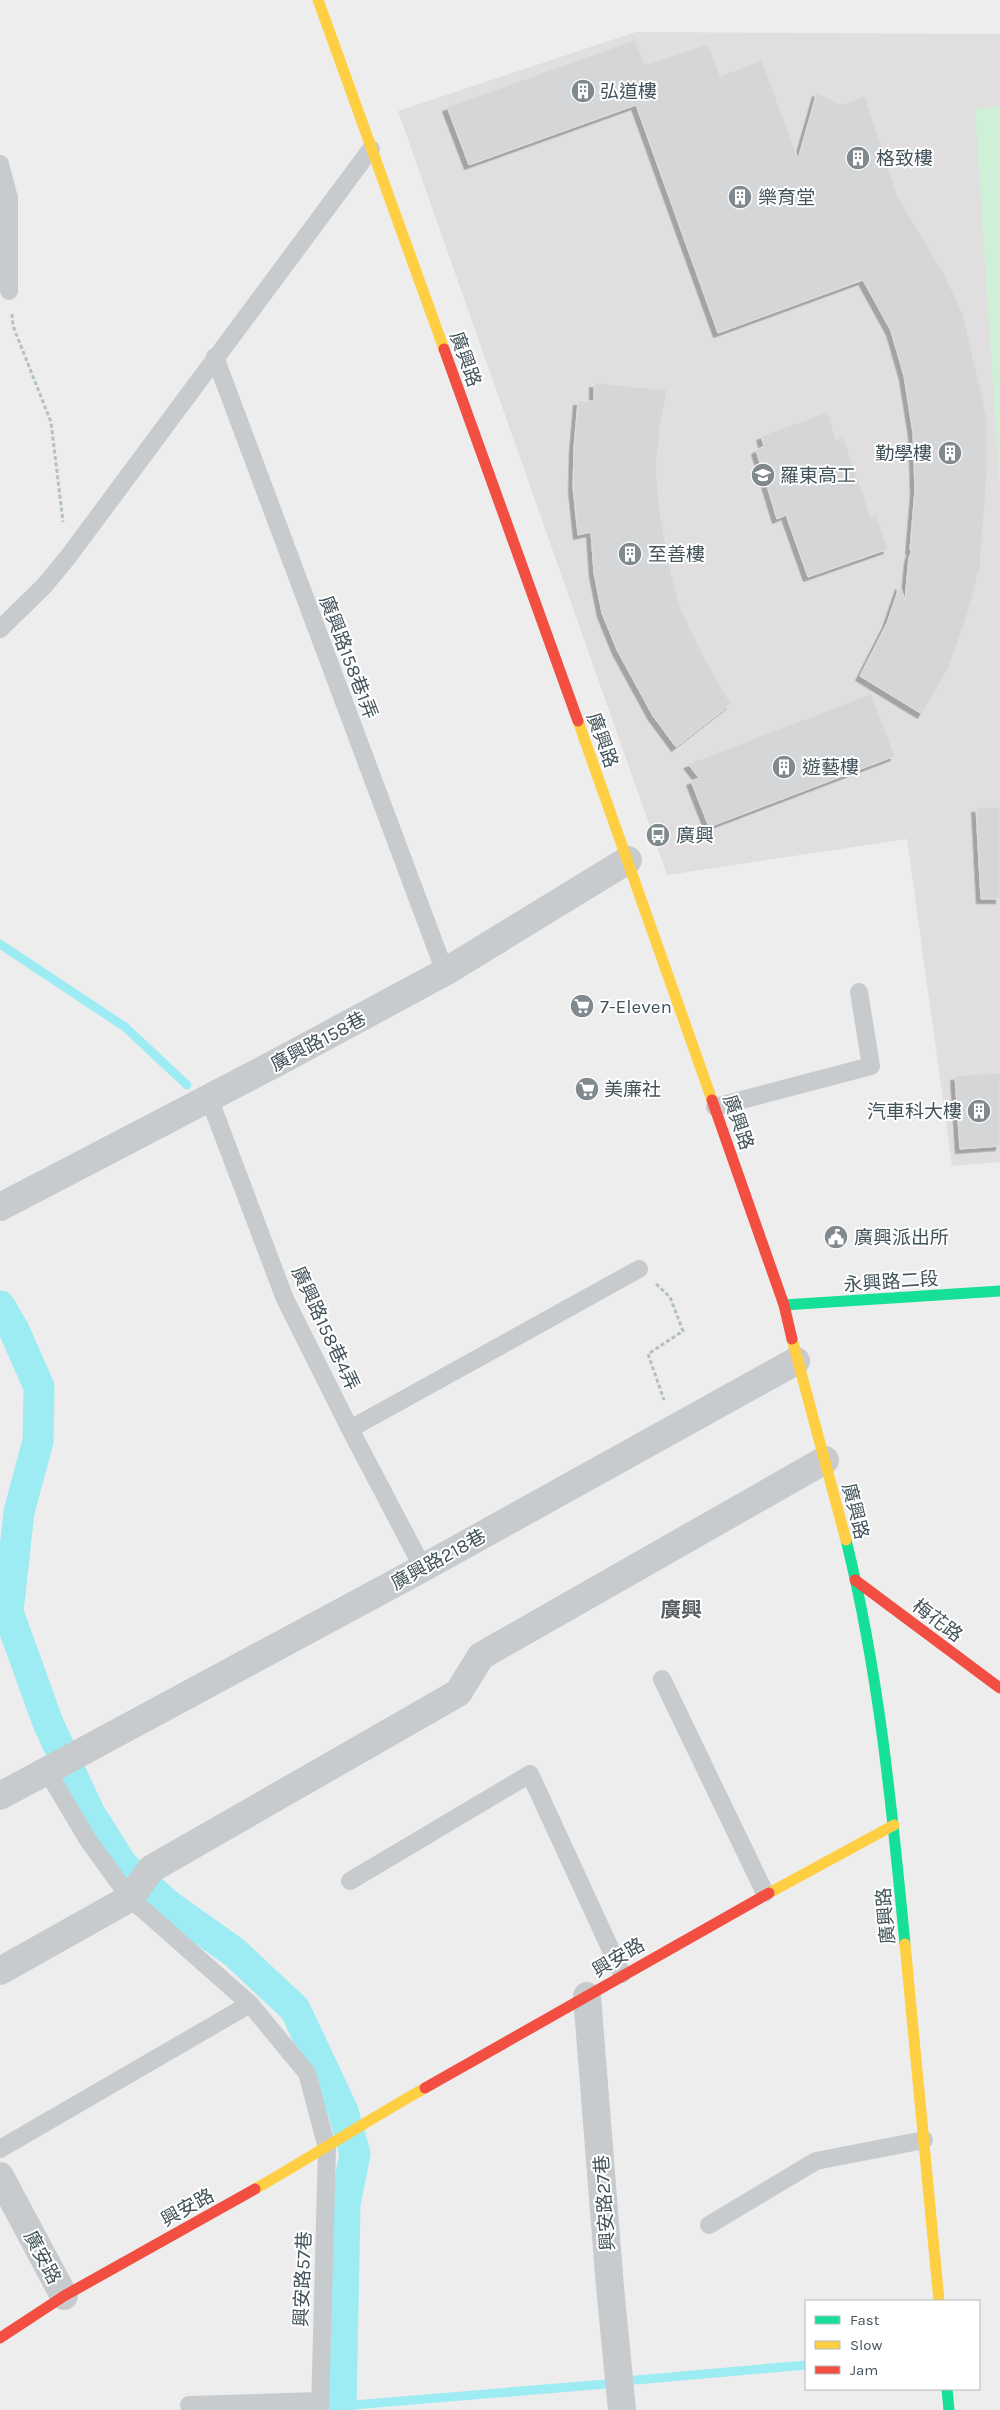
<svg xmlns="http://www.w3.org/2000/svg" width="1000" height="2410" font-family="Karla,'Noto Sans TC',sans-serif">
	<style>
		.education { fill: #e0dedf }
		.green { fill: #cef0d6 }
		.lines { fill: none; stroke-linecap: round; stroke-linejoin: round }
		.stream { stroke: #9eecf3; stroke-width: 9 }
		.canal { stroke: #9eecf3; stroke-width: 31 }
		.building { fill: #d5d6d7; stroke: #dfdfe0; filter: url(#shadow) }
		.path { stroke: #b4c2bd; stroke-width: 3; stroke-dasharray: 4 2.5; stroke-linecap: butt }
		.lane { stroke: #c7cbcd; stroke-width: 18 }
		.street { stroke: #c7cbcd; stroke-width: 28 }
		.fast { stroke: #16e098; stroke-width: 11 }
		.slow { stroke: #ffcf43; stroke-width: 11 }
		.jam { stroke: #f24e42; stroke-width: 11 }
		.labels { text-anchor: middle; stroke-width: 4; stroke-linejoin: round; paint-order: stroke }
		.poi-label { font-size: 19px; fill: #43535b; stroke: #fff; text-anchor: start }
		.street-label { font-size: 19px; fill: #43535b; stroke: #fff }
		.quarter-label { font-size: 21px; font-weight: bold; fill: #585e62; stroke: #fff }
	</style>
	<defs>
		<filter id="shadow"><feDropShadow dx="-4.5" dy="4.5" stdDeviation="0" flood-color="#0004"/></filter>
	</defs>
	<rect width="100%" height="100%" fill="#eeeded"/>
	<polygon class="education" points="636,32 1000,34 1000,1162 952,1166 907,839 667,875 398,111"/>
	<polygon class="green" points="1000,106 1000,493 975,109"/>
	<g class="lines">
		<g class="stream">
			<polyline points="0,944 125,1027 187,1085"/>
			<polyline points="636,2380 806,2365"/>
			<polyline points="341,2406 606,2384"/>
		</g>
		<polyline class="canal" points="0,1306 14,1330 39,1387 38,1441 19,1512 8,1612 48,1723 89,1812 123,1866 172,1908 234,1952 295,2009 343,2111 355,2154 345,2204 341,2410"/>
	</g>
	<g class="building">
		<polygon points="635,40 645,65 708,44 720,76 762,60 798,159 817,92 840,105 865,96 897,195 943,272 963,314 987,418 987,473 980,566 966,619 948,669 922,714 860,676 887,623 900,585 905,600 909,558 912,549 910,550 915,490 913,433 904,376 891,331 863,280 718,333 636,105 469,165 447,107"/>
		<polygon points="594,383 667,390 660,427 656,469 660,513 671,573 681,610 707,663 731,704 676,747 653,716 617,650 602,613 594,573 591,532 578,535 573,487 574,448 578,401 594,401"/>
		<polygon points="828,412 836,440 843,436 871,518 876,515 888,549 808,577 786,515 777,519 756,450 764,446 761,436"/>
		<polygon points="871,694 895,756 709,827 691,781 699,778 688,764"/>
		<polygon points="1000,807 1000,899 981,899 976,808"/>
		<polygon points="1000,1073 1000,1146 960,1149 955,1076"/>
	</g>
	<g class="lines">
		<g class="path">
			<polyline points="12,314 13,326 51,422 63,522"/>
			<polyline points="656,1284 670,1297 683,1331 648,1354 664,1400"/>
		</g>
		<g class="lane">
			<polyline points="0,164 9,198 1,204"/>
			<polyline points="9,198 9,291"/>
			<polyline points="215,357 445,972"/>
			<polyline points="0,629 44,586 68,557 371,149"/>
			<polyline points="209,1098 285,1299 350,1429 423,1568"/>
			<polyline points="715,1107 871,1066 859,992"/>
			<polyline points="350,1429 639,1269"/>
			<polyline points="662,1679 765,1893"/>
			<polyline points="47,1771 88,1840 130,1898 250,2004 307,2073 327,2148 320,2410"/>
			<polyline points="350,1881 530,1774 622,1974"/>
			<polyline points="0,2149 250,2004"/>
			<polyline points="709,2225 816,2161 924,2140"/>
			<polyline points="189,2405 320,2401"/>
		</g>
		<g class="street">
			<polyline points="0,1207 278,1062 445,972 628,860"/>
			<polyline points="0,1796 423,1568 796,1361"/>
			<polyline points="0,1971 130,1898 151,1869 458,1693 481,1656 825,1460"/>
			<polyline points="587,1996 610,2287 622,2410"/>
			<polyline points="0,2176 64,2296"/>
		</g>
		<g class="fast">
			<polyline points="784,1305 1000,1291"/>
			<path d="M846 1540C879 1672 892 1809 905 1944"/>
			<polyline points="947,2389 949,2410"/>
		</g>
		<g class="slow">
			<polyline points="318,0 444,349"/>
			<polyline points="578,721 712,1100"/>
			<polyline points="792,1339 846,1540"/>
			<polyline points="769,1893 894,1825"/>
			<polyline points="905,1944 939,2301"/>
			<path d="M255 2189C313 2156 368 2120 425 2088"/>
		</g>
		<g class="jam">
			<polyline points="444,349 578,721"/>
			<polyline points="712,1100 784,1305 792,1339"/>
			<polyline points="855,1580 1000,1688"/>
			<polyline points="425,2088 769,1893"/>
			<polyline points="0,2338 64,2296 255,2189"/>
		</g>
	</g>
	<defs>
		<g id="building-disc" transform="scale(1.25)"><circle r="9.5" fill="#7f898e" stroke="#fff"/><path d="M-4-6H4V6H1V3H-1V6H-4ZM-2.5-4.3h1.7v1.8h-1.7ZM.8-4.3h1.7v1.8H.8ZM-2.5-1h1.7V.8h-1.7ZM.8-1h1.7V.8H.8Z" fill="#fff"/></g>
		<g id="school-disc" transform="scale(1.25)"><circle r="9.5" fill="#7f898e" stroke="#fff"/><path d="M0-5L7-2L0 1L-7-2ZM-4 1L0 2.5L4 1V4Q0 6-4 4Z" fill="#fff"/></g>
		<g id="bus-disc" transform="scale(1.25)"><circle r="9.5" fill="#7f898e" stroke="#fff"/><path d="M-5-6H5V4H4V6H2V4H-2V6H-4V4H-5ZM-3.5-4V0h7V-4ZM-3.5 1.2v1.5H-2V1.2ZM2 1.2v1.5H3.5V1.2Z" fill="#fff"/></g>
		<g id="supermarket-disc" transform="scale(1.25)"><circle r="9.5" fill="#7f898e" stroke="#fff"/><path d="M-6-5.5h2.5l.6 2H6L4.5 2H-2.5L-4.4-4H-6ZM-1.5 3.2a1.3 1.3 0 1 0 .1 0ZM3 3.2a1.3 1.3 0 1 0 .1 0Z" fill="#fff"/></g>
		<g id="civic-disc" transform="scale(1.25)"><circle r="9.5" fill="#7f898e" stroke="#fff"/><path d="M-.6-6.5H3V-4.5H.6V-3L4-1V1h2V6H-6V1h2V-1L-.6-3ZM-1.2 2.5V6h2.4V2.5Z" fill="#fff"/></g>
	</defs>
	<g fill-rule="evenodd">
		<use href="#building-disc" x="583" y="91"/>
		<use href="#building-disc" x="858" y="158"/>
		<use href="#building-disc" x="740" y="197"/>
		<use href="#building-disc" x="950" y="453"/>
		<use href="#school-disc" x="763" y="475"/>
		<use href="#building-disc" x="630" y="554"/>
		<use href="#building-disc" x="784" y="767"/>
		<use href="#bus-disc" x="658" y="835"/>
		<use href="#supermarket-disc" x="582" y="1006"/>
		<use href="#supermarket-disc" x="587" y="1089"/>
		<use href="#building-disc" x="979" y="1111"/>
		<use href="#civic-disc" x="836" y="1237"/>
	</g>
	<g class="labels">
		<g class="poi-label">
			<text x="600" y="98">弘道樓</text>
			<text x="876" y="165">格致樓</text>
			<text x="758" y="204">樂育堂</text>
			<text x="932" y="460" text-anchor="end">勤學樓</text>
			<text x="780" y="482">羅東高工</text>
			<text x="648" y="561">至善樓</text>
			<text x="802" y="774">遊藝樓</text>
			<text x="676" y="842">廣興</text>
			<text x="600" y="1013">7-Eleven</text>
			<text x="604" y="1096">美廉社</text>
			<text x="962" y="1118" text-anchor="end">汽車科大樓</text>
			<text x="854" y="1244">廣興派出所</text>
		</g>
		<g class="street-label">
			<text transform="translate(466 359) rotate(70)" y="7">廣興路</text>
			<text transform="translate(349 657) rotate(69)" y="7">廣興路158巷1弄</text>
			<text transform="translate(603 740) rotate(70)" y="7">廣興路</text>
			<text transform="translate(318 1041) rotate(-28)" y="7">廣興路158巷</text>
			<text transform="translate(739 1122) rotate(71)" y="7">廣興路</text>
			<text transform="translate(891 1281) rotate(-4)" y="7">永興路二段</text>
			<text transform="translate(326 1328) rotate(65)" y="7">廣興路158巷4弄</text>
			<text transform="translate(856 1511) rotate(76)" y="7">廣興路</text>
			<text transform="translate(438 1559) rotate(-29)" y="7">廣興路218巷</text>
			<text transform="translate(938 1620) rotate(37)" y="7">梅花路</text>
			<text transform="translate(885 1916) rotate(-95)" y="7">廣興路</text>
			<text transform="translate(618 1957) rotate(-31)" y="7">興安路</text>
			<text transform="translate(604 2203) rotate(-94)" y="7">興安路27巷</text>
			<text transform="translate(187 2207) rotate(-29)" y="7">興安路</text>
			<text transform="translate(43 2257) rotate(62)" y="7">廣安路</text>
			<text transform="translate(302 2279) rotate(-88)" y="7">興安路57巷</text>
		</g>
		<g class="quarter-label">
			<text x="681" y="1617">廣興</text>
		</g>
	</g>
	<rect x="805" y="2300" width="175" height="90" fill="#ffffff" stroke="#b4babd"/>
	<rect x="815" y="2316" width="25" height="8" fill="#16e098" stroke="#b4babd"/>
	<text x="850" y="2325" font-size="15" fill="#43535b">Fast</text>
	<rect x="815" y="2341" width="25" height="8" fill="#ffcf43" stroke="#b4babd"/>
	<text x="850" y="2350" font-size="15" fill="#43535b">Slow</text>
	<rect x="815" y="2366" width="25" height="8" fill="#f24e42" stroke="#b4babd"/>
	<text x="850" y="2375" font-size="15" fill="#43535b">Jam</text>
</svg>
